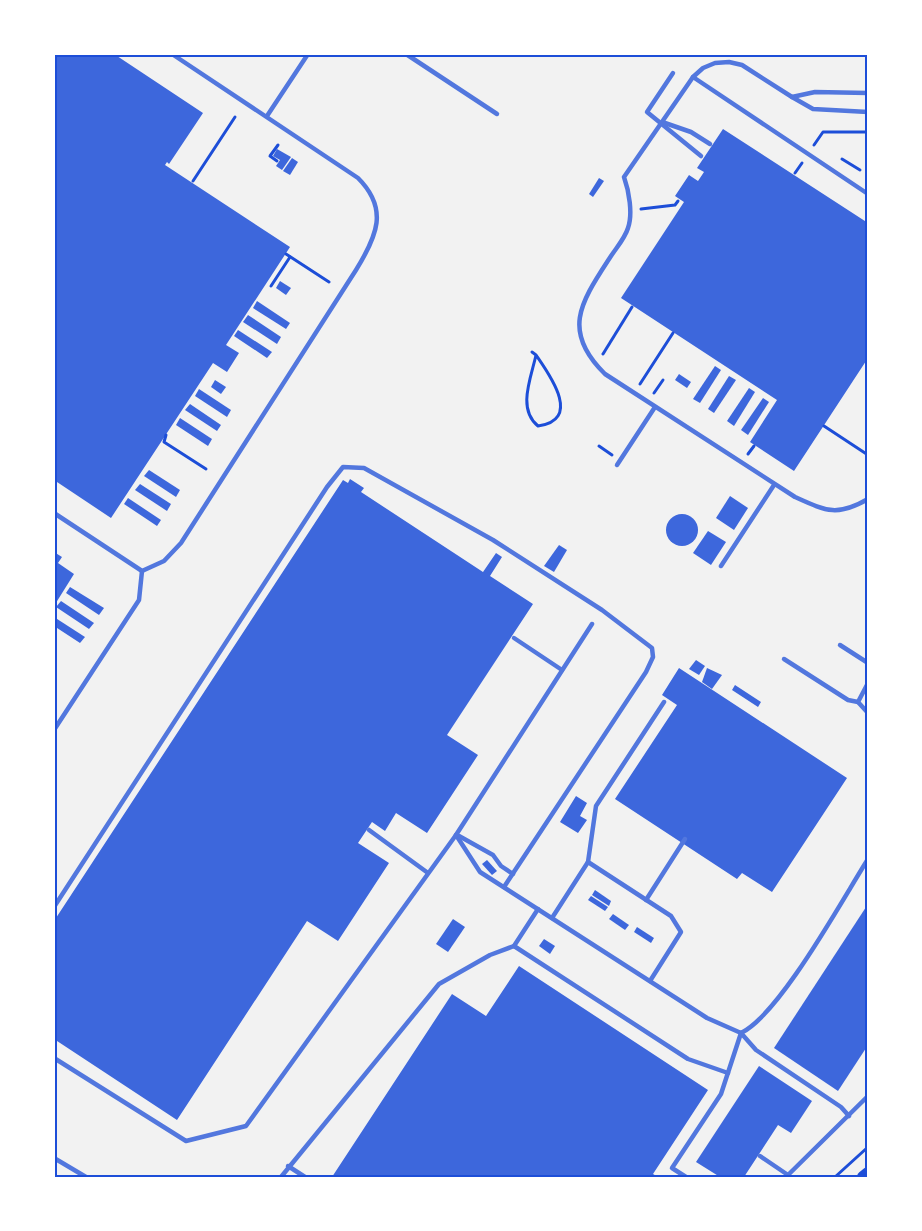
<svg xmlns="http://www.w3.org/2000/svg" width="922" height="1231" font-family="Commissioner,sans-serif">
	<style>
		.building { fill: #3d67dc }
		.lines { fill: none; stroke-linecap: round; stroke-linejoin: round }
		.path { stroke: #1d4ed8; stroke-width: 3 }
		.service { stroke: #5277de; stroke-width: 4.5 }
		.secondary { stroke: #1d4ed8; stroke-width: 12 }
		.neatline { fill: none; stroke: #1d4ed8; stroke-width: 2 }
	</style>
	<rect width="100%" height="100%" fill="#f2f2f2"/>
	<g class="building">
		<polygon points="54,54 114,54 203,113 169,164 167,162 165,165 290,247 226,345 239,353 227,372 213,363 111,518 54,480"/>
		<polygon points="723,129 868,223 868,358 794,471 750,442 777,400 621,298 684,202 675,196 689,175 698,181 704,172 697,168"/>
		<polygon points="277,149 291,157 282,170 276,166 280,160 273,156"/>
		<polygon points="292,158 298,162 290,175 283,171"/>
		<polygon points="599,178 604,181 593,197 589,194"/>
		<polygon points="280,281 291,288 286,295 276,288"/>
		<polygon points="257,301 290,323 286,329 253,308"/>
		<polygon points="248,315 281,337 277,344 243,322"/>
		<polygon points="238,330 272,352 267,358 234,336"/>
		<polygon points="715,366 721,370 700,403 693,399"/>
		<polygon points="679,374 691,382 687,388 675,380"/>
		<polygon points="729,376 736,380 714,413 708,409"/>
		<polygon points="215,380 226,387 221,394 211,387"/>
		<polygon points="749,388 755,392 734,426 727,421"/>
		<polygon points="199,389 231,410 227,417 195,396"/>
		<polygon points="763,398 769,402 748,435 741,430"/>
		<polygon points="190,404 221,425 217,431 185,410"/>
		<polygon points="180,418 212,439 208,446 176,425"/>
		<polygon points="149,470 180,490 176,497 144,476"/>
		<polygon points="350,479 364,488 361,492 483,572 496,553 502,557 490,576 533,604 447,735 478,755 427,833 396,813 385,831 372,822 358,843 389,863 338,941 307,921 177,1120 54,1039 54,921 343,480 348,483"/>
		<polygon points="140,484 171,504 167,511 135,490"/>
		<polygon points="730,496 748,508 734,530 716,518"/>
		<polygon points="128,498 161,520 157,526 124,504"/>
		<circle cx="682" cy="530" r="16"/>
		<polygon points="708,531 726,542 711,565 693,553"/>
		<polygon points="559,545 567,550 554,572 544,566"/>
		<polygon points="54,552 62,557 58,563 74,574 54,606"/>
		<polygon points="70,587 104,608 99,615 66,593"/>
		<polygon points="61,601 94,623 89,629 56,607"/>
		<polygon points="54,617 85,637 80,643 54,626"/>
		<polygon points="696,660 705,666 699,675 689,669"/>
		<polygon points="679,668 847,778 772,892 742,873 737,879 615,799 677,705 662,695"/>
		<polygon points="707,668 722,675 712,689 702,682"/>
		<polygon points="735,685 761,702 758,707 732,690"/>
		<polygon points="576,796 587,803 580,816 587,820 578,833 560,822"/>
		<polygon points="487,860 497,871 492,875 482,864"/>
		<polygon points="595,890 611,901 609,906 592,895"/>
		<polygon points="591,896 608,907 605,911 588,900"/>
		<polygon points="868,904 868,1045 838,1091 774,1048"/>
		<polygon points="613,914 629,925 625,930 609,919"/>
		<polygon points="453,919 465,927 448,952 436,944"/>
		<polygon points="637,927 654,938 651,943 634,932"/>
		<polygon points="544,939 555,946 550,954 539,946"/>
		<polygon points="519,966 708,1090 653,1174 658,1177 332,1177 452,994 486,1016"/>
		<polygon points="759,1066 812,1101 791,1133 778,1125 744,1177 720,1177 696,1162"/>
	</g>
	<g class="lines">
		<g class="path">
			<polyline points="814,145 823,132 868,132"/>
			<polyline points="842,159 860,170"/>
			<polyline points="277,161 270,156 278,145"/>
			<polyline points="795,173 802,163"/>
			<polyline points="193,181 235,117"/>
			<polyline points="641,209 675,205 678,201"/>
			<polyline points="286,254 329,282"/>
			<polyline points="271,286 290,257"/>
			<path d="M532 352 536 355C549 374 583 420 538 426 517 409 531 378 536 355"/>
			<polyline points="603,354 632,307"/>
			<polyline points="640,384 673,333"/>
			<polyline points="654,393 663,380"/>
			<polyline points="824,426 868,455"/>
			<polyline points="166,435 164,442 206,469"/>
			<polyline points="599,446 612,455"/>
			<polyline points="748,454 754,446"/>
			<polyline points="835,1177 868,1147"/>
		</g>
		<g class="service">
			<polyline points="406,54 497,114"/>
			<polyline points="673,73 647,112 701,156"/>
			<polyline points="693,77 868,194"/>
			<polyline points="868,93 815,92 792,97 813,109 868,112"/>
			<path d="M792 97 742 65 729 62 715 63 703 68 693 77 624 177C629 191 633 214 628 228 625 238 617 247 611 256 582 301 560 330 605 374L795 497C826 511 837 517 868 499"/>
			<polyline points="267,116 308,54"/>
			<polyline points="665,123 691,132 710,144"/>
			<polyline points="617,465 655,407"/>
			<path d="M54 513 142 571 164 561 181 543 356 270C377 236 389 209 358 178L172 54"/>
			<polyline points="721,566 774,485"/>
			<polyline points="514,638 562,670"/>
			<polyline points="840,645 868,663"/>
			<polyline points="784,659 848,700 858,702"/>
			<polyline points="868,683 858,702 868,713"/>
			<polyline points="54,730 139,600 142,571"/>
			<polyline points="369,830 428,873"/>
			<path d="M456 835 480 872 707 1018 741 1033C780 1014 842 900 868 859"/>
			<polyline points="459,836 493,855 501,866 513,874"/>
			<polyline points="588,862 596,806 664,702"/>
			<polyline points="646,900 685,839"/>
			<polyline points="54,907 327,487 343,467 364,468 493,540 602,610 652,648 653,657 646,672 504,887"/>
			<polyline points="552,918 588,862 671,916 681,932 650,981"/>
			<polyline points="514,946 538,909"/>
			<polyline points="741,1033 756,1050 841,1107 849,1116"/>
			<polyline points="54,1058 186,1141 246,1126 456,835 592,624"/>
			<polyline points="760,1156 788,1175"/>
			<polyline points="54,1158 86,1177"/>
			<polyline points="288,1166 305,1177"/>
			<polyline points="281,1177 439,984 490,955 514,946 688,1059 728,1073"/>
			<polyline points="686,1177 672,1168 721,1094 741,1033"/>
			<polyline points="786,1177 868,1096"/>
		</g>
		<polyline class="secondary" points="863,1177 868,1173"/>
	</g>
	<rect width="922" height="1231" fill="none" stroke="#ffffff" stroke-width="111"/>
	<rect x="56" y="56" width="810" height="1120" class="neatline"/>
</svg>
